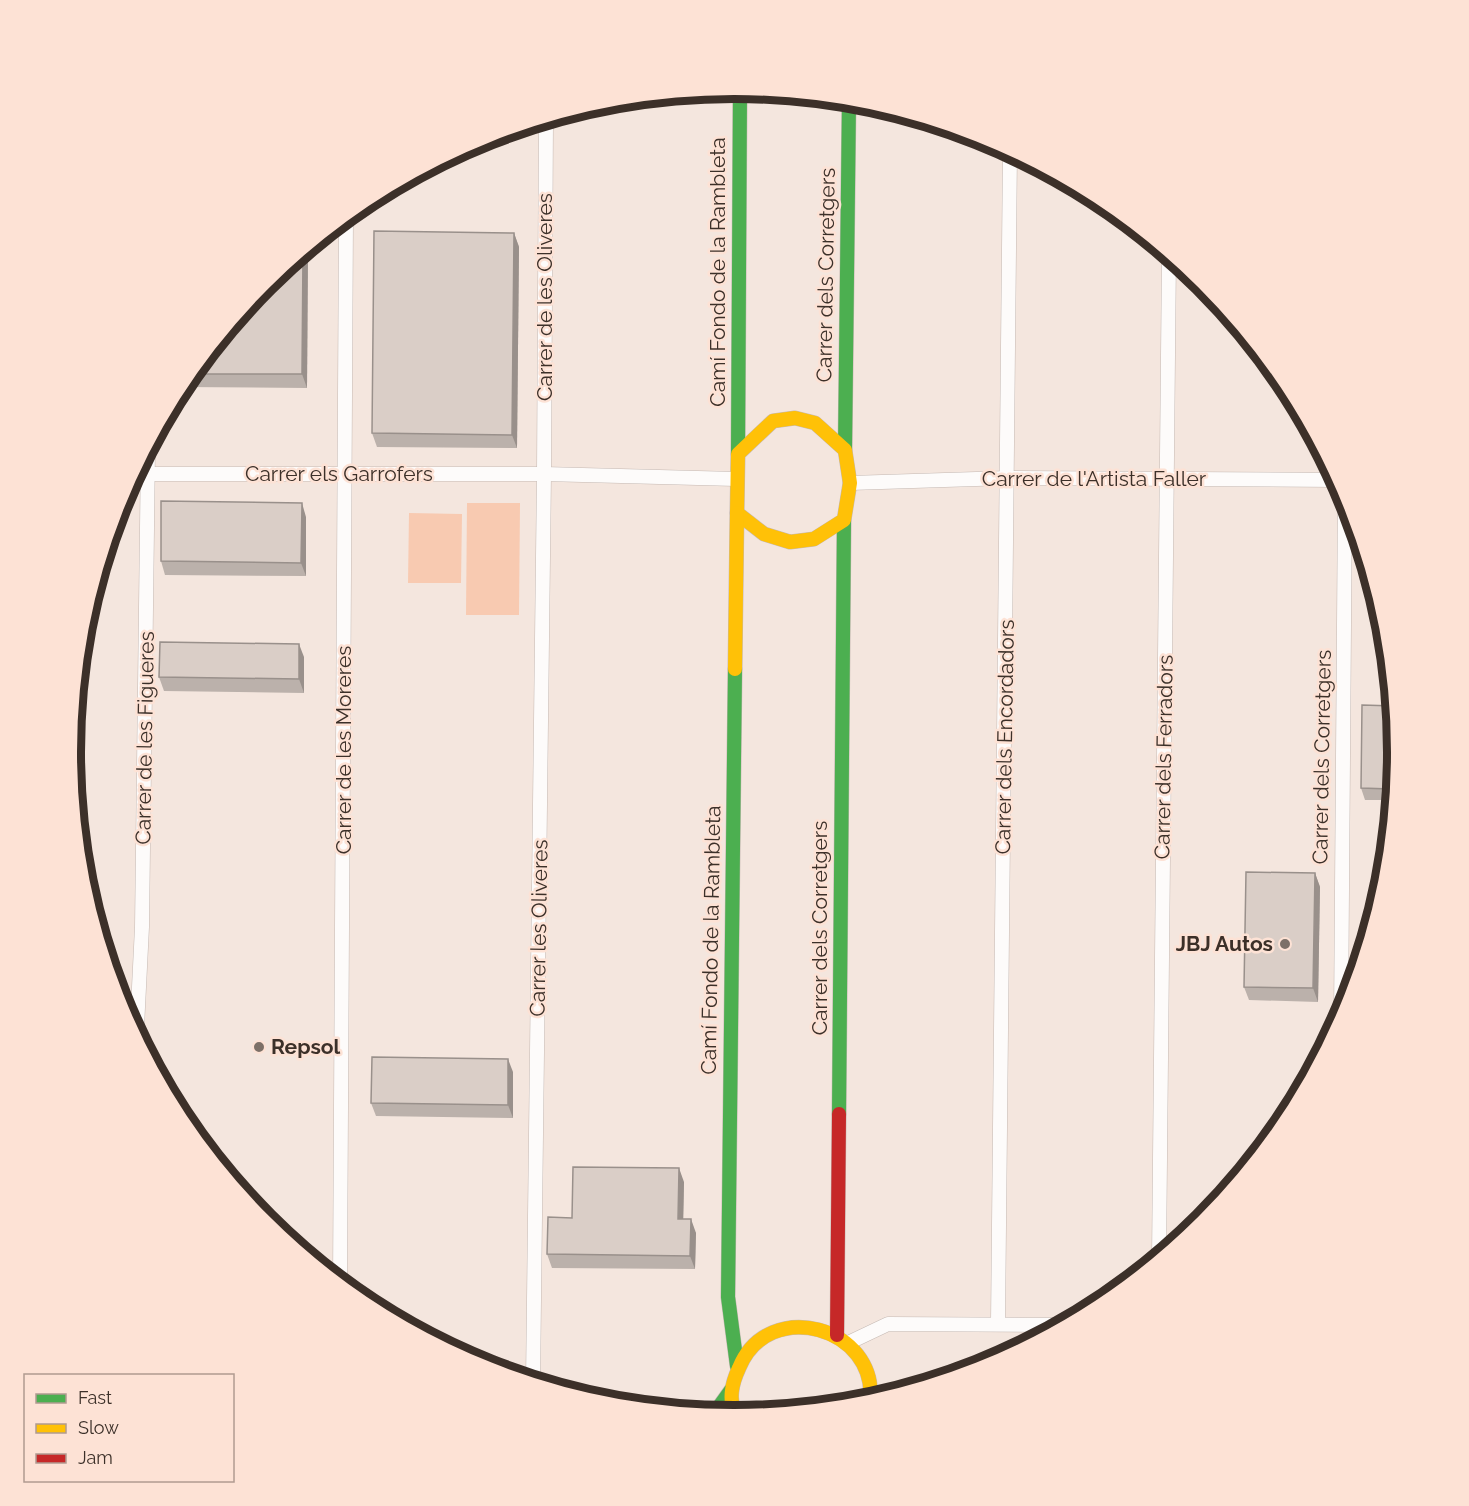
<svg xmlns="http://www.w3.org/2000/svg" width="1469" height="1506" font-family="Raleway,sans-serif">
	<style>
		.green { fill: #f8cab1 }
		.lines { fill: none; stroke-linecap: round; stroke-linejoin: round }
		.street-casing { stroke: #c5b9b3; stroke-width: 15 }
		.fast-casing { stroke: #c5b9b3; stroke-width: 15 }
		.slow-casing { stroke: #c5b9b3; stroke-width: 15 }
		.jam-casing { stroke: #c5b9b3; stroke-width: 15 }
		.street { stroke: #fdfbfa; stroke-width: 14 }
		.fast { stroke: #4caf50; stroke-width: 14 }
		.slow { stroke: #ffc107; stroke-width: 14 }
		.jam { stroke: #c62828; stroke-width: 14 }
		.wall { fill: #bbb1ab }
		.shaded-wall { fill: #99908b }
		.building { fill: #dacec7; stroke: #99908b; stroke-width: 1.5 }
		.poi-dot { fill: #7c7068; stroke: #fde2d5; stroke-width: 2 }
		.labels { text-anchor: middle; stroke-width: 5; stroke-linejoin: round; paint-order: stroke }
		.street-label { font-size: 21px; fill: #3c3029; stroke: #fde2d5 }
		.poi-label { font-size: 21px; font-weight: bold; fill: #3c3029; stroke: #fde2d5; text-anchor: end }
		.rim { fill: none; stroke: #3c3029; stroke-width: 8 }
	</style>
	<rect width="100%" height="100%" fill="#f4e6de"/>
	<g class="green">
		<polygon points="467,503 520,503 519,615 466,615"/>
		<polygon points="409,513 462,514 461,583 408,583"/>
	</g>
	<g class="lines">
		<g class="street-casing">
			<g id="street">
				<polyline points="135,474 544,474 736,479"/>
				<polyline points="850,483 1008,478 1338,480"/>
				<polyline points="1341,1021 1345,494"/>
				<polyline points="137,1027 142,927 148,448"/>
				<polyline points="1159,1259 1169,255"/>
				<polyline points="340,1284 346,217"/>
				<polyline points="998,1323 1010,151"/>
				<polyline points="848,1343 888,1324 1067,1325"/>
				<polyline points="533,1382 544,474 546,120"/>
			</g>
		</g>
		<g class="fast-casing">
			<g id="fast">
				<polyline points="845,450 849,100"/>
				<polyline points="738,454 740,90"/>
				<polyline points="735,669 728,1297 737,1366"/>
				<polyline points="115,986 189,1130"/>
				<polyline points="839,1114 844,520"/>
				<polyline points="713,1415 731,1390"/>
			</g>
		</g>
		<g class="slow-casing">
			<g id="slow">
				<polygon points="795,418 815,423 845,450 850,483 844,520 814,539 790,542 764,534 737,513 738,454 773,421"/>
				<polyline points="735,669 737,513"/>
				<path d="M735 1417C729 1399 731 1385 739 1368 768 1296 879 1327 870 1402"/>
			</g>
		</g>
		<g class="jam-casing">
			<polyline id="jam" points="837,1335 839,1114"/>
		</g>
		<use href="#street" class="street"/>
		<use href="#fast" class="fast"/>
		<use href="#slow" class="slow"/>
		<use href="#jam" class="jam"/>
	</g>
	<g class="wall">
		<polygon points="514,233 519,247 517,448 377,447 372,433"/>
		<polygon points="308,248 307,388 181,387 265,283"/>
		<polygon points="306,517 306,576 165,575 161,561"/>
		<polygon points="1386,624 1389,655 1386,655 1382,643"/>
		<polygon points="304,657 304,693 164,691 159,677"/>
		<polygon points="1394,706 1390,800 1365,800 1361,788"/>
		<polygon points="1315,873 1320,887 1318,1002 1249,1000 1244,987"/>
		<polygon points="513,1072 513,1118 376,1116 371,1103"/>
		<polygon points="684,1182 683,1219 696,1233 695,1269 552,1268 547,1254 572,1218"/>
	</g>
	<g class="shaded-wall">
		<polygon points="514,233 519,247 517,448 512,435"/>
		<polygon points="308,248 307,388 302,374 303,253"/>
		<polygon points="302,503 306,517 306,576 301,563"/>
		<polygon points="299,644 304,657 304,693 299,679"/>
		<polygon points="1315,873 1320,887 1318,1002 1313,988"/>
		<polygon points="508,1059 513,1072 513,1118 508,1105"/>
		<polygon points="679,1168 684,1182 683,1232 678,1219"/>
		<polygon points="691,1219 696,1233 695,1269 690,1256"/>
	</g>
	<g class="building">
		<polygon points="374,231 514,233 512,435 372,433"/>
		<polygon points="303,253 302,374 191,374 265,283"/>
		<polygon points="161,501 302,503 301,563 161,561"/>
		<polygon points="1382,611 1386,624 1388,644 1382,643"/>
		<polygon points="160,642 299,644 299,679 159,677"/>
		<polygon points="1362,705 1394,706 1398,753 1389,849 1390,789 1361,788"/>
		<polygon points="1246,872 1315,873 1313,988 1244,987"/>
		<polygon points="372,1057 508,1059 508,1105 371,1103"/>
		<polygon points="573,1167 679,1168 678,1219 691,1219 690,1256 547,1254 548,1217 572,1218"/>
	</g>
	<g class="poi-dot">
		<circle cx="1285" cy="944" r="6"/>
		<circle cx="259" cy="1047" r="6"/>
	</g>
	<g class="labels">
		<g class="street-label">
			<text transform="translate(718 272) rotate(-90)" y="7">Camí Fondo de la Rambleta</text>
			<text transform="translate(826 275) rotate(-89)" y="7">Carrer dels Corretgers</text>
			<text transform="translate(545 297) rotate(-90)" y="7">Carrer de les Oliveres</text>
			<text x="339" y="481">Carrer els Garrofers</text>
			<text x="1094" y="486">Carrer de l'Artista Faller</text>
			<text transform="translate(1005 737) rotate(-89)" y="7">Carrer dels Encordadors</text>
			<text transform="translate(145 738) rotate(-89)" y="7">Carrer de les Figueres</text>
			<text transform="translate(344 750) rotate(-90)" y="7">Carrer de les Moreres</text>
			<text transform="translate(1164 757) rotate(-89)" y="7">Carrer dels Ferradors</text>
			<text transform="translate(1322 757) rotate(-89)" y="7">Carrer dels Corretgers</text>
			<text transform="translate(539 928) rotate(-89)" y="7">Carrer les Oliveres</text>
			<text transform="translate(820 928) rotate(-90)" y="7">Carrer dels Corretgers</text>
			<text transform="translate(711 940) rotate(-89)" y="7">Camí Fondo de la Rambleta</text>
		</g>
		<g class="poi-label">
			<text x="1273" y="951">JBJ Autos</text>
			<text x="271" y="1054" text-anchor="start">Repsol</text>
		</g>
	</g>
	<path d="M0 0H1469V1506H0ZM81 752a653 653 0 1 1 1306 0a653 653 0 1 1-1306 0Z" fill="#fde2d5" fill-rule="evenodd"/>
	<path class="rim" d="M81 752a653 653 0 1 1 1306 0a653 653 0 1 1-1306 0Z"/>
	<rect x="24" y="1374" width="210" height="108" fill="#fde2d5" stroke="#b09b90" stroke-width="1.5"/>
	<rect x="36" y="1394" width="30" height="9" fill="#4caf50" stroke="#b09b90" stroke-width="1.5"/>
	<text x="78" y="1404" font-size="18" fill="#3c3029">Fast</text>
	<rect x="36" y="1424" width="30" height="9" fill="#ffc107" stroke="#b09b90" stroke-width="1.5"/>
	<text x="78" y="1434" font-size="18" fill="#3c3029">Slow</text>
	<rect x="36" y="1454" width="30" height="9" fill="#c62828" stroke="#b09b90" stroke-width="1.5"/>
	<text x="78" y="1464" font-size="18" fill="#3c3029">Jam</text>
</svg>
